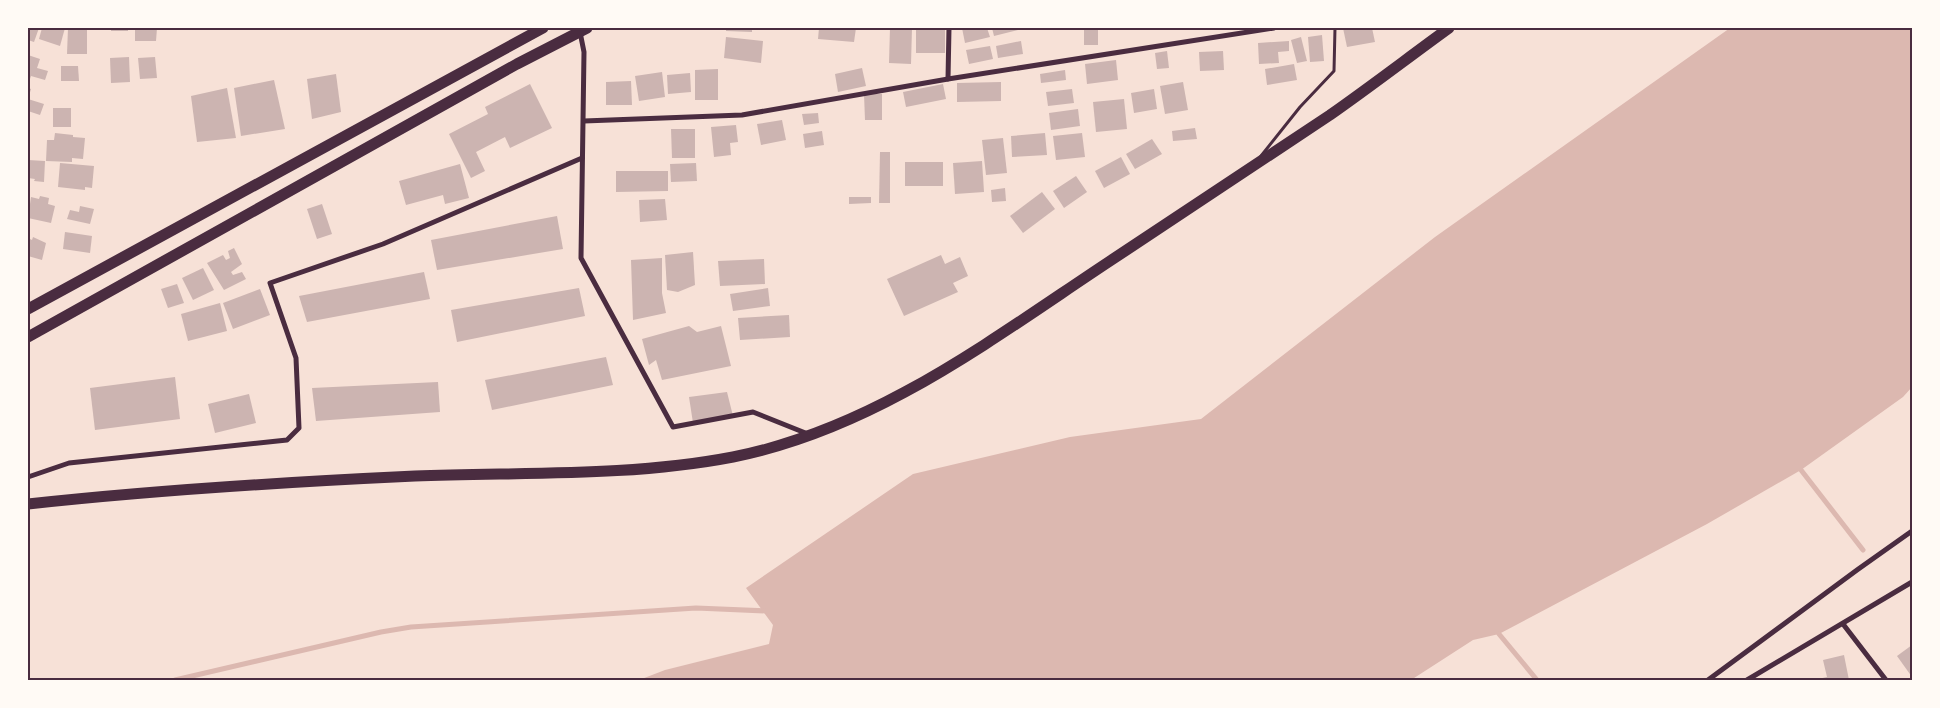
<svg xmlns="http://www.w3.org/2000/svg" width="1940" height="708" font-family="'Public Sans',sans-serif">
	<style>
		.water { fill: #dcb8b0 }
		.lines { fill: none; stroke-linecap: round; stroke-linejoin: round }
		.stream { stroke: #dcb8b0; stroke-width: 5 }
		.building { fill: #ccb4b1 }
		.service { stroke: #4a2c40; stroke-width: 3 }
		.minor { stroke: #4a2c40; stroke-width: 5 }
		.primary { stroke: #4a2c40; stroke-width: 11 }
		.trunk { stroke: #4a2c40; stroke-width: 11 }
		.neatline { fill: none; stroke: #4a2c40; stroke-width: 2 }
	</style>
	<rect width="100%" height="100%" fill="#f7e1d7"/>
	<polygon class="water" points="1730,28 1912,28 1912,387 1903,397 1801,470 1707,524 1499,634 1473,640 1411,680 639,680 665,670 769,644 773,625 746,588 913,474 1070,437 1201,419 1435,237"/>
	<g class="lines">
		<g class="stream">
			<polyline points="1801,470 1863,550"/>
			<polyline points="1499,634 1537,680"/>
			<polyline points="175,680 381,632 411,627 696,608 767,611"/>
		</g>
	</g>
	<g class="building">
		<polygon points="28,28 39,28 34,42 28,40"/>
		<polygon points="42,28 65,28 60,46 39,39"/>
		<polygon points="68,28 87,28 87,54 67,54"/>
		<rect x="111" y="28" width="17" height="3"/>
		<polygon points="135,28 157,28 156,41 135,41"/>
		<polygon points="726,28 752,28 752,32 726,31"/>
		<polygon points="819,28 856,28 854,42 818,39"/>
		<polygon points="890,28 912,28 911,64 889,63"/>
		<polygon points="962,28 987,28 990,37 965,43"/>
		<polygon points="992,28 1018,28 1018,30 994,36"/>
		<rect x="1084" y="28" width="14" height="17"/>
		<polygon points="1343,28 1372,28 1375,42 1347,47"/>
		<rect x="916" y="29" width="29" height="24"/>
		<polygon points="1322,35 1324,61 1310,62 1308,37"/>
		<polygon points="726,37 763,41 761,63 724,58"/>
		<polygon points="1301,37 1307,61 1297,63 1291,40"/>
		<polygon points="1021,41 1023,54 998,58 996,46"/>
		<polygon points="1289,41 1289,51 1278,52 1279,63 1259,64 1258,43"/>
		<polygon points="990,46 993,59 969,64 966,50"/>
		<polygon points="1167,51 1169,68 1157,69 1155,53"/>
		<polygon points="1223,51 1224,70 1200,71 1199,52"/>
		<polygon points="28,55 40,59 37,68 48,71 45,80 31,76 28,85"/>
		<polygon points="129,57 130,82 111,83 110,58"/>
		<polygon points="155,57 157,78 140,79 138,58"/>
		<polygon points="1116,60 1118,80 1087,84 1085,64"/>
		<polygon points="1294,64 1297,80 1267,85 1265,69"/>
		<polygon points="61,66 78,66 79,81 61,81"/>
		<polygon points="862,68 866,86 838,92 835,74"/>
		<polygon points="718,69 718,100 695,100 695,70"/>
		<polygon points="1065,70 1066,80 1041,83 1040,74"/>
		<polygon points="662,72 665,97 639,101 635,76"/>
		<polygon points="690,73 691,92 668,94 667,75"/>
		<polygon points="336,74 341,112 312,119 307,79"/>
		<polygon points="274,80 285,129 241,136 234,88"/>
		<polygon points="631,81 632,105 606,105 606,82"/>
		<polygon points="1001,82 1001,101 957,102 957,83"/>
		<polygon points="1183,82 1188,110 1165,114 1160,86"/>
		<polygon points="530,84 552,128 510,148 505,137 476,152 485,171 471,178 449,134 488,114 485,107"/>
		<polygon points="943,84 946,99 906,107 903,92"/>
		<polygon points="28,88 31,89 28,99 44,104 40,115 28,111"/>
		<polygon points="227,88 236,138 197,142 191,96"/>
		<polygon points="1072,89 1074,103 1048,106 1046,92"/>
		<polygon points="1154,89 1157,109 1134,113 1131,93"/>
		<polygon points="864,94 882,94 882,120 865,120"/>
		<polygon points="1124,99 1127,129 1096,132 1093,102"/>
		<rect x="53" y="108" width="18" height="19"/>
		<polygon points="1078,109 1080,126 1051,130 1049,113"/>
		<polygon points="818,113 819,123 804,125 802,114"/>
		<polygon points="782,120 786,140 761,145 757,124"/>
		<polygon points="736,125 738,142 730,143 731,155 714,157 711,127"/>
		<polygon points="1195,128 1197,139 1173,141 1172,131"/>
		<polygon points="671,129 695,129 695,158 672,158"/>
		<polygon points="822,131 824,145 805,148 803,134"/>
		<polygon points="55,133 73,135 73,137 85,138 83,159 72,158 72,162 46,161 47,140 54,140"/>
		<polygon points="1045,133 1047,155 1012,157 1011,136"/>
		<polygon points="1082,133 1085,157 1056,160 1053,136"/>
		<polygon points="1003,138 1007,173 986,175 982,140"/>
		<polygon points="1152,139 1162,154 1135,169 1126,154"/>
		<polygon points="880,152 890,152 890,203 879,203"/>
		<polygon points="1121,157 1130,174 1104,188 1095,171"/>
		<polygon points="28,160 45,161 44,182 34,181 35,179 28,178"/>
		<polygon points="982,161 984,192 955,194 953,163"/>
		<rect x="905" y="162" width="38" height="24"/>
		<polygon points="60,163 94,166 92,188 85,187 85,190 58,187"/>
		<polygon points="696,163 697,181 671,182 670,164"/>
		<polygon points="460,164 469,198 445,204 443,195 406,205 399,181"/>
		<polygon points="616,171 668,171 668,191 616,192"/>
		<polygon points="1076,176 1087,192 1064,208 1053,191"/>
		<polygon points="1005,188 1006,201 992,202 991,190"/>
		<polygon points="1042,192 1055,209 1023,233 1010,216"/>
		<polygon points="40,196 49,198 48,204 55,206 51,223 28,218 31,197 39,199"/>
		<polygon points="849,197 871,197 871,203 849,204"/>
		<polygon points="665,199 667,220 640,222 639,200"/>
		<polygon points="322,204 332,234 317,239 307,209"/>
		<polygon points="80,206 94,209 90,224 67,219 70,210 79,212"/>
		<polygon points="557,216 563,249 437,270 431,240"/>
		<polygon points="65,232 92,236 90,253 63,249"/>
		<polygon points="33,237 46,243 42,260 28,256 28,238 32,240"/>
		<polygon points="234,248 242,264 231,272 233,275 242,272 246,279 224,290 207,263 223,255 226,260 230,258 228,251"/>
		<polygon points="693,252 695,285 678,292 667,290 665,255"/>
		<polygon points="941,255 945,264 960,257 968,276 953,283 958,292 904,316 887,279"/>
		<polygon points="662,258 662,293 666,313 633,320 631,260"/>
		<polygon points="764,259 765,284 720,286 718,261"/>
		<polygon points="203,268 214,290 193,300 182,278"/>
		<polygon points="424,272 430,299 307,322 299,296"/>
		<polygon points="177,284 184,303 168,308 161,289"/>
		<polygon points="579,288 585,316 457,342 451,310"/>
		<polygon points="768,288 770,306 733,311 730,294"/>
		<polygon points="260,289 270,315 233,329 223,303"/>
		<polygon points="220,303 227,331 188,341 181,314"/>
		<polygon points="789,315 790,337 740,340 738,318"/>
		<polygon points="689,326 697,332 721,326 731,366 662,380 656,360 649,365 642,339"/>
		<polygon points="606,357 613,385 492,410 485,380"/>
		<polygon points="175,377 180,419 95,430 90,388"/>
		<polygon points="438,382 440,412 316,421 312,388"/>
		<polygon points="727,392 733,416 693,423 689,397"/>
		<polygon points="249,394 256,423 215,433 208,404"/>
		<polygon points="1912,645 1912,677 1897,656"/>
		<polygon points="1844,655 1849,680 1819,680 1818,679 1827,677 1823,660"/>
	</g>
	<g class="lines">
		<polyline class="service" points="1261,156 1300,107 1334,71 1335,28"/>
		<g class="minor">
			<polyline points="580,32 584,52 581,258 673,427 753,412 808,434"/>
			<polyline points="948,79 949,28"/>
			<polyline points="584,121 742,115 948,79 1274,28"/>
			<polyline points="28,477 69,463 287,440 299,428 296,358 270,283 383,244 582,158"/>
			<polyline points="1843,624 1886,680"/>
			<polyline points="1708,680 1857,570 1912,531"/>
			<polyline points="1747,680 1912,582"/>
		</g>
		<path class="primary" d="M28 504C156 490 286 482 415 476 521 472 629 477 733 457 875 429 992 339 1110 261 1183 212 1257 164 1330 115 1370 87 1409 57 1449 28"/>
		<g class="trunk">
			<polyline points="28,309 543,28"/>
			<polyline points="28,337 517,64 587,28"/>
		</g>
	</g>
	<rect width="1940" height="708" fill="none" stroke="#fffaf5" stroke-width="58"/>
	<rect x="29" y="29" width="1882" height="650" class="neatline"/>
</svg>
